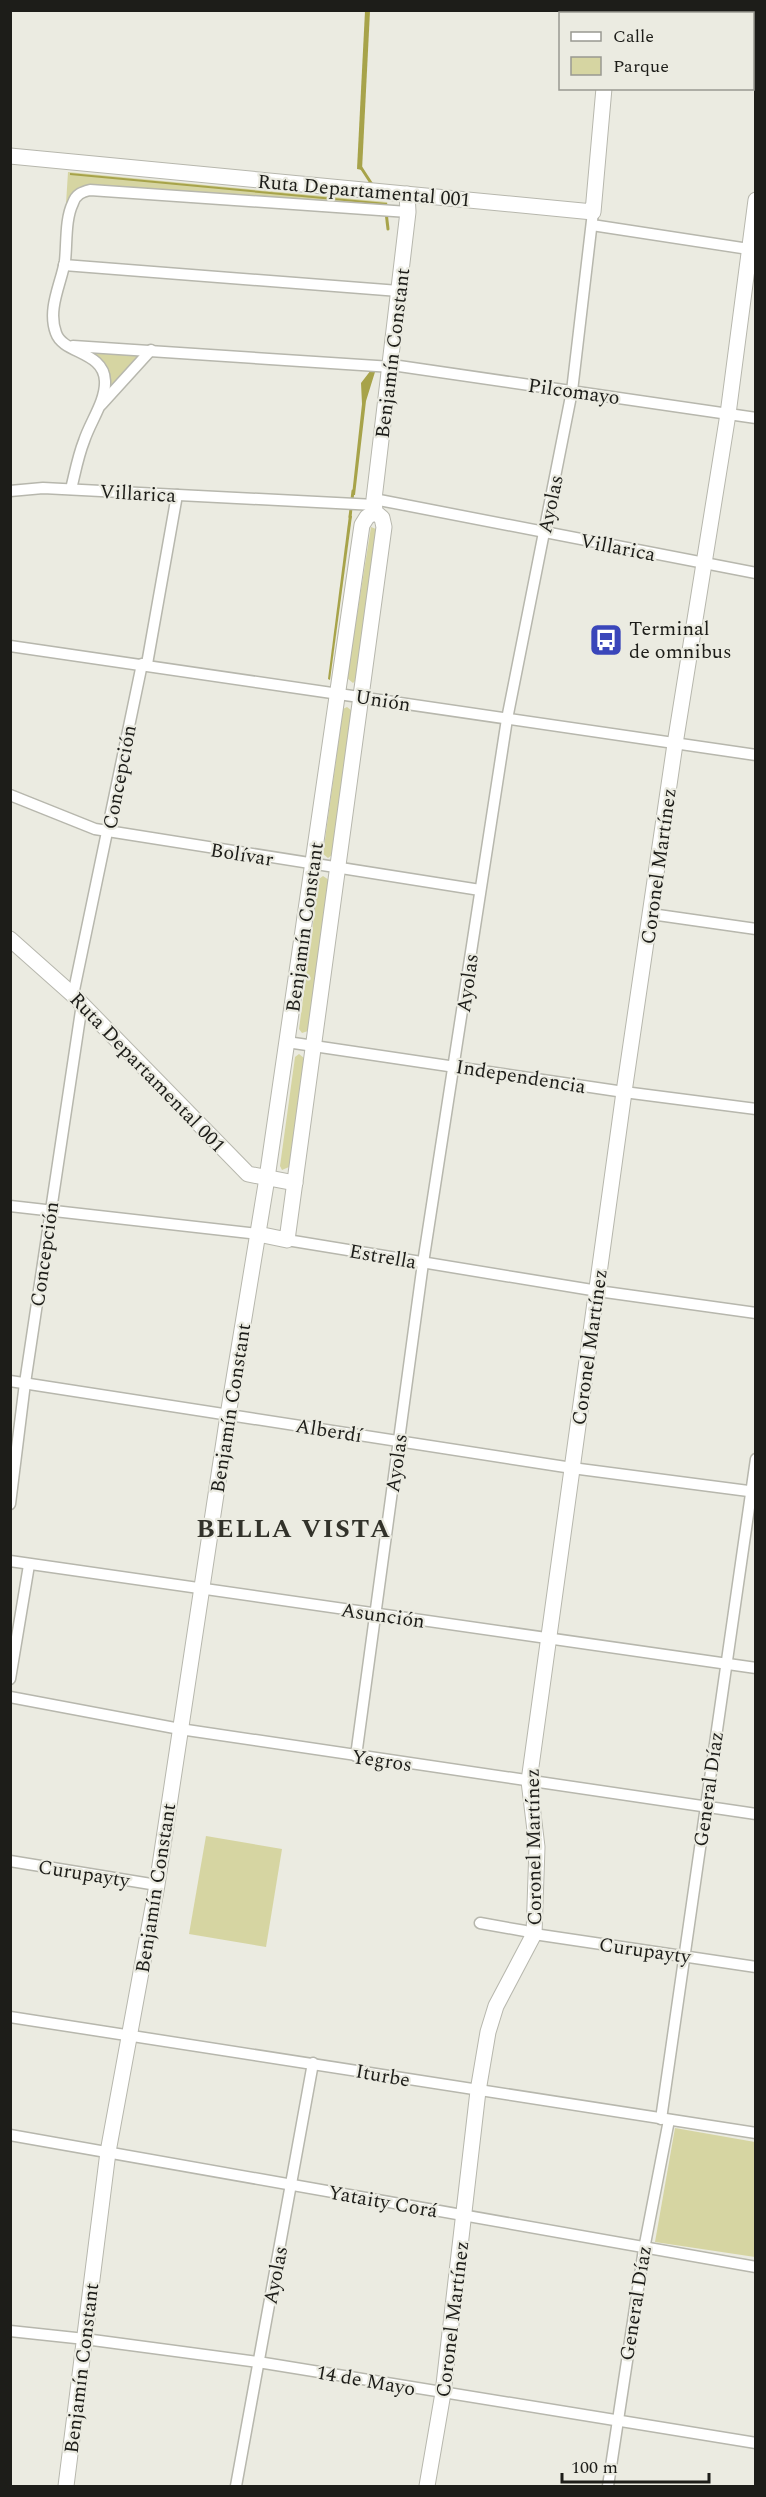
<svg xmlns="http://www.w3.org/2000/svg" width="766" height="2497" font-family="Spectral,serif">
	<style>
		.green { fill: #d6d5a2 }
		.water { fill: #a7a34a }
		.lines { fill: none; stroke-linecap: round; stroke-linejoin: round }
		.stream { stroke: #a7a34a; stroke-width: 3 }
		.street-casing { stroke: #b7b7ad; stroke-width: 13 }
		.secondary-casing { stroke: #b7b7ad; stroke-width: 17 }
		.street { stroke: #fff; stroke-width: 10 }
		.secondary { stroke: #fff; stroke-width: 15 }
		.labels { text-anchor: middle; stroke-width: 4.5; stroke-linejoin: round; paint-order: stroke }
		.street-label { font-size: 20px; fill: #1d1d19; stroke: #ebebe1 }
		.poi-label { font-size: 20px; fill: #1d1d19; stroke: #ebebe1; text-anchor: start }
		.district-label { font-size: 26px; font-weight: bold; letter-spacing: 1.5px; fill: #32322a; stroke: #ebebe1 }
	</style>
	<rect width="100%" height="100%" fill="#ebebe1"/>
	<g class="green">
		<polygon points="68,172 387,202 388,205 93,185 79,187 66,204"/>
		<path d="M90 352 140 355 107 393C113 374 106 364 90 352Z"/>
		<polygon points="371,527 376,529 356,680 353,683 347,678"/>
		<polygon points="347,707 352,711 332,855 328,858 323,854 343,709"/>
		<polygon points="323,876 329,880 308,1031 302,1033 299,1029 319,879"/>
		<polygon points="299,1054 304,1058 289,1167 282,1170 280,1166 295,1057"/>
		<polygon points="206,1836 282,1849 266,1947 189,1934"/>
		<polygon points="675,2128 755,2142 755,2257 655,2242"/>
	</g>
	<g class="water">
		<polygon points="365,11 370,11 362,170 357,169"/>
		<polygon points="70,173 387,203 387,205 70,175"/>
		<polygon points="371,370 375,372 366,401 355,495 352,495 362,404 361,383"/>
		<polygon points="349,515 352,516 330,680 328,679"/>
	</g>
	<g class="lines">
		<g class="stream">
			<polyline points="360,166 373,186"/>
			<polyline points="386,212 388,229"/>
			<polyline points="350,517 353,491"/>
		</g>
		<g class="street-casing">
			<g id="street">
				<polyline points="592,225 755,250"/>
				<polyline points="64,265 399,291"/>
				<polyline points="73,346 392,367"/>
				<polyline points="392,365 756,418"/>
				<polyline points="101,405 151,350"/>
				<path d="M71 489C75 473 78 456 84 441 90 422 106 401 105 381 104 351 63 354 56 333 47 309 61 284 65 261 67 243 65 219 73 203 76 194 82 192 90 190L408 212"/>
				<polyline points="10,491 43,488 375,505"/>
				<polyline points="374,499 756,573"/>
				<polyline points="10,646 756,755"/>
				<polyline points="147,664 177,495"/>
				<polyline points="10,795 95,829 480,890"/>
				<polyline points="651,914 756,929"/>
				<polyline points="73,995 142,664"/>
				<polyline points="287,1042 624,1092 756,1109"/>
				<polyline points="10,1206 258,1234"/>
				<polyline points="287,1240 598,1291 756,1313"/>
				<polyline points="10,1381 572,1468 756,1492"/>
				<polyline points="10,1504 25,1383 82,1004"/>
				<polyline points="10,1561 756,1668"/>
				<polyline points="10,1679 29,1565"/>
				<polyline points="10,1697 180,1729 756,1814"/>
				<polyline points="356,1756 423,1263 507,719 572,391 593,212"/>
				<polyline points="10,1861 157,1885"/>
				<polyline points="480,1923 525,1931"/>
				<polyline points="534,1934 756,1967"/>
				<polyline points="10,2017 756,2133"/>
				<polyline points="661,2119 756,1459"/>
				<polyline points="10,2135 756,2267"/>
				<polyline points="10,2331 85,2339 258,2362 756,2443"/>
				<polyline points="236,2486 313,2063"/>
				<polyline points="608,2486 644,2249 669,2120"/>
			</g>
		</g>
		<g class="secondary-casing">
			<g id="secondary">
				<polyline points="611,14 611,10"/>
				<polyline points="10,156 593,212 604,88"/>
				<polyline points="10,939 73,995 248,1174 295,1183"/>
				<polyline points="258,1234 287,1240 384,527 382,518 375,512 374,499 408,212 407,194"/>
				<polyline points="66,2486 108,2152 157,1885 228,1415 267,1178 362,525 367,517 375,512"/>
				<polyline points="427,2486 443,2393 478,2091 488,2032 496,2006 534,1934 537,1847 529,1781 624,1092 675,744 728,414 756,200"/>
			</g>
		</g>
		<use href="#street" class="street"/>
		<use href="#secondary" class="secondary"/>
	</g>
	<defs>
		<g id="bus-square" transform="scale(1.725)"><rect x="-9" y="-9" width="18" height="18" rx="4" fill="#3a46ba" stroke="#ebebe1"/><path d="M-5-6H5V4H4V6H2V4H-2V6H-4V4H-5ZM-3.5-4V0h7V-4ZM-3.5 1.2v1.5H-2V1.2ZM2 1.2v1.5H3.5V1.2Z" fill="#fff"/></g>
	</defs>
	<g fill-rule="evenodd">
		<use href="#bus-square" x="606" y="640"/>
	</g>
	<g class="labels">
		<g class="street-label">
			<text transform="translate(364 190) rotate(5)" y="7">Ruta Departamental 001</text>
			<text transform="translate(392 353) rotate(-83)" y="7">Benjamín Constant</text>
			<text transform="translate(574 391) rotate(8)" y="7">Pilcomayo</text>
			<text transform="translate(138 493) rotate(3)" y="7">Villarica</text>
			<text transform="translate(550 504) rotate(-78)" y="7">Ayolas</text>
			<text transform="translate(618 547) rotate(11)" y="7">Villarica</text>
			<text transform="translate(383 700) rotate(9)" y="7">Unión</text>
			<text transform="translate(119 777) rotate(-79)" y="7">Concepción</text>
			<text transform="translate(242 854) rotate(9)" y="7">Bolívar</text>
			<text transform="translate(658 866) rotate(-82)" y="7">Coronel Martínez</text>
			<text transform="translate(304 927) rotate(-82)" y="7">Benjamín Constant</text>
			<text transform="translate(467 983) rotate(-82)" y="7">Ayolas</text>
			<text transform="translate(148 1072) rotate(46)" y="7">Ruta Departamental 001</text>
			<text transform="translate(521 1076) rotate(9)" y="7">Independencia</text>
			<text transform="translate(44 1254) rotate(-82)" y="7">Concepción</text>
			<text transform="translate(383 1256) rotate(10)" y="7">Estrella</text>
			<text transform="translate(589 1347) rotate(-82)" y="7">Coronel Martínez</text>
			<text transform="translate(230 1408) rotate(-81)" y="7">Benjamín Constant</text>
			<text transform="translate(329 1430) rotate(9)" y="7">Alberdí</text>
			<text transform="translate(396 1463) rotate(-82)" y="7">Ayolas</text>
			<text transform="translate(383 1615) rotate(8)" y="7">Asunción</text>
			<text transform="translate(382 1760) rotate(8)" y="7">Yegros</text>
			<text transform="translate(708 1789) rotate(-82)" y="7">General Díaz</text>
			<text transform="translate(533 1847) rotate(-91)" y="7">Coronel Martínez</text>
			<text transform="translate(84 1873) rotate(9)" y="7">Curupayty</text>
			<text transform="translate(155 1888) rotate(-81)" y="7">Benjamín Constant</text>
			<text transform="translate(645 1950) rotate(8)" y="7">Curupayty</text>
			<text transform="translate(383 2075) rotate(10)" y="7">Iturbe</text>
			<text transform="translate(383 2201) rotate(10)" y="7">Yataity Corá</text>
			<text transform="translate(275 2275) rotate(-79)" y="7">Ayolas</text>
			<text transform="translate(635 2303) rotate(-81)" y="7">General Díaz</text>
			<text transform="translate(452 2319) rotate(-83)" y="7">Coronel Martínez</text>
			<text transform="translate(81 2368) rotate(-83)" y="7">Benjamín Constant</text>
			<text transform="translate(366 2380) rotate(10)" y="7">14 de Mayo</text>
		</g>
		<g class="poi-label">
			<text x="629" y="635">Terminal<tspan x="629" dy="23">de omnibus</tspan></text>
		</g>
		<g class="district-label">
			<text x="294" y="1537">BELLA VISTA</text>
		</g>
	</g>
	<rect width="766" height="2497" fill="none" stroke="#1d1d19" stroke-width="24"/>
	<rect x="559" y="12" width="195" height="78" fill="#ebebe1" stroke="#999991" stroke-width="1.5"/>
	<rect x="571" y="32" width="30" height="9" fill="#ffffff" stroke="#999991" stroke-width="1.5"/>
	<text x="613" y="42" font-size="18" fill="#1d1d19">Calle</text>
	<rect x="571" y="57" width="30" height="18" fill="#d6d5a2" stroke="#999991" stroke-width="1.5"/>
	<text x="613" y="72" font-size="18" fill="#1d1d19">Parque</text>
	<path d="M562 2473v9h147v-9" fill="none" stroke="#1d1d19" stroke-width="3"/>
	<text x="571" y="2473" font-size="18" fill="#1d1d19" stroke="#ebebe1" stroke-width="4.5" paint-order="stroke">100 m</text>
</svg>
